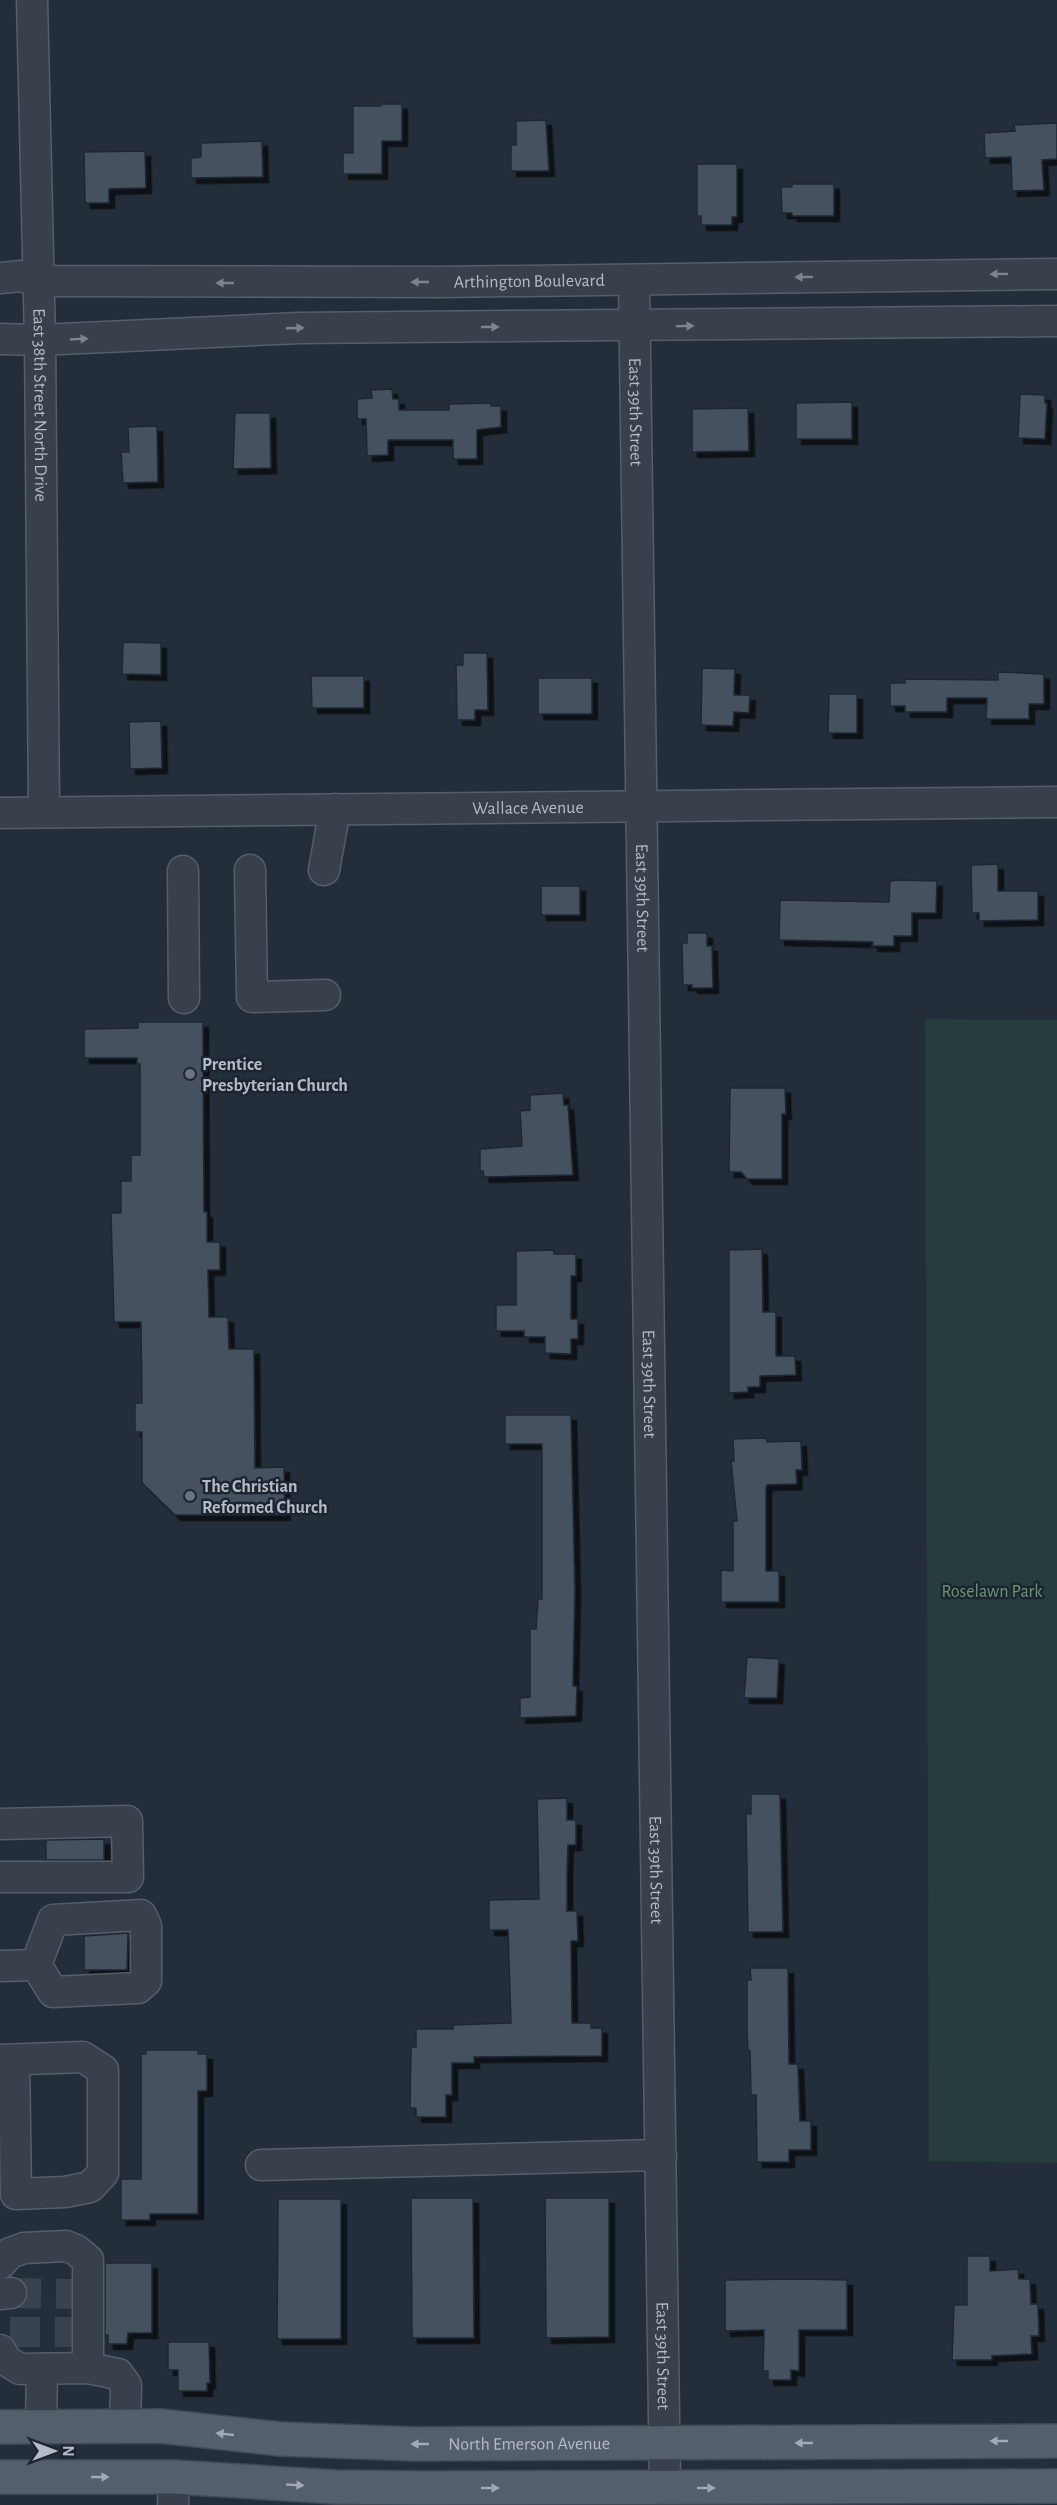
<svg xmlns="http://www.w3.org/2000/svg" width="1057" height="2505" font-family="'Alegreya Sans',sans-serif">
	<style>
		.green { fill: #263c3d }
		.building { fill: #45515e; stroke: #1e2732; stroke-width: 1.5; filter: url(#shadow) }
		.lines { fill: none; stroke-linecap: round; stroke-linejoin: round }
		.minor-tunnel { stroke: #39434f; stroke-width: 30; stroke-dasharray: 30 15; stroke-linecap: butt }
		.minor-casing { stroke: #555e69; stroke-width: 33 }
		.major-casing { stroke: #404954; stroke-width: 36 }
		.minor { stroke: #37404b; stroke-width: 30 }
		.major { stroke: #555f6b; stroke-width: 33 }
		.oneway { fill: #7b848f }
		.oneway2 { fill: #a0a9b4 }
		.worship-dot { fill: #6b7280; stroke: #1c2530; stroke-width: 2 }
		.labels { text-anchor: middle; stroke-width: 5; stroke-linejoin: round; paint-order: stroke }
		.street-label { font-size: 18px; fill: #b3bbc6; stroke: #1c2530 }
		.poi-label { font-size: 18px; font-weight: bold; fill: #b3bbc6; stroke: #1c2530; text-anchor: start }
		.park-label { font-size: 18px; fill: #6b9673; stroke: #1c2530 }
	</style>
	<defs>
		<filter id="shadow"><feDropShadow dx="5.5" dy="5.5" stdDeviation="0" flood-color="#0009"/></filter>
	</defs>
	<rect width="100%" height="100%" fill="#242e3a"/>
	<polygon class="green" points="925,1019 1057,1020 1057,2163 929,2161"/>
	<g class="building">
		<polygon points="381,104 402,104 402,141 382,141 382,174 343,174 343,153 353,153 353,106 381,106"/>
		<polygon points="546,120 549,171 511,171 511,145 516,145 516,121"/>
		<polygon points="1057,123 1057,159 1042,160 1044,190 1012,191 1011,157 985,158 984,133 1015,131 1014,125"/>
		<polygon points="262,141 263,177 191,178 191,158 201,157 201,143"/>
		<polygon points="145,151 146,188 109,189 109,203 85,203 84,152"/>
		<polygon points="697,164 737,164 737,217 732,217 732,225 701,225 701,216 697,216"/>
		<polygon points="792,184 834,184 834,216 792,216 792,213 782,213 781,187 792,187"/>
		<polygon points="392,389 393,399 399,399 399,410 449,410 449,404 491,403 491,406 501,406 501,427 477,430 477,459 453,459 453,440 388,440 388,455 367,456 366,419 357,419 357,399 372,398 371,390"/>
		<polygon points="1020,394 1045,395 1045,403 1047,403 1045,439 1018,438"/>
		<polygon points="852,402 852,439 796,439 796,403"/>
		<polygon points="748,408 749,451 692,452 692,409"/>
		<polygon points="235,413 270,413 271,468 233,469"/>
		<polygon points="157,426 158,482 123,483 121,452 129,452 128,427"/>
		<polygon points="123,642 161,643 161,675 122,674"/>
		<polygon points="463,653 487,653 488,710 475,710 475,720 457,720 456,665 463,665"/>
		<polygon points="702,668 735,669 734,695 750,695 749,713 734,712 733,726 701,725"/>
		<polygon points="998,672 1044,674 1044,704 1029,704 1029,719 986,719 987,698 947,698 947,712 905,712 905,706 890,706 890,683 905,683 905,679 998,680"/>
		<polygon points="311,676 364,676 364,708 312,708"/>
		<rect x="538" y="678" width="54" height="36"/>
		<polygon points="829,694 857,694 857,733 828,733"/>
		<polygon points="161,721 162,768 130,769 129,722"/>
		<polygon points="998,864 998,891 1038,891 1038,920 979,921 979,913 972,913 971,865"/>
		<polygon points="900,880 937,881 936,913 912,913 912,936 894,936 894,946 872,946 873,942 779,940 780,900 889,902 890,881"/>
		<rect x="541" y="886" width="39" height="29"/>
		<polygon points="687,933 707,933 707,946 712,946 713,988 692,988 692,985 683,985 682,943 687,943"/>
		<polygon points="138,1022 203,1022 204,1212 207,1212 207,1242 220,1242 220,1270 208,1270 209,1317 228,1317 229,1349 254,1349 255,1468 284,1467 285,1515 175,1515 142,1483 142,1432 135,1432 135,1403 142,1403 141,1322 114,1322 111,1213 121,1213 121,1181 131,1181 131,1155 140,1155 140,1064 137,1064 137,1058 84,1058 84,1029 138,1028"/>
		<polygon points="730,1088 785,1088 786,1114 782,1114 782,1179 747,1179 741,1172 729,1172"/>
		<polygon points="563,1093 564,1105 568,1105 573,1175 484,1177 483,1171 480,1171 480,1149 522,1146 520,1111 530,1110 530,1095"/>
		<polygon points="762,1249 763,1312 776,1312 776,1356 795,1356 796,1375 760,1376 760,1387 748,1387 748,1392 729,1393 729,1250"/>
		<polygon points="554,1250 554,1254 576,1254 576,1276 571,1276 571,1319 578,1319 578,1339 571,1339 571,1354 545,1353 545,1337 524,1337 524,1331 496,1331 496,1305 516,1305 516,1251"/>
		<polygon points="505,1415 571,1415 575,1591 573,1686 577,1686 576,1716 520,1718 520,1698 530,1697 530,1629 536,1629 538,1599 542,1599 542,1444 505,1444"/>
		<polygon points="766,1438 767,1442 801,1441 802,1470 796,1470 797,1484 767,1485 766,1489 766,1571 779,1571 779,1602 721,1602 721,1570 733,1571 733,1521 737,1521 731,1461 734,1461 733,1439"/>
		<polygon points="747,1657 779,1659 777,1698 744,1698"/>
		<polygon points="751,1794 780,1794 783,1932 748,1932 746,1814 751,1814"/>
		<polygon points="567,1798 567,1820 576,1820 576,1845 568,1845 567,1874 567,1911 577,1911 578,1941 571,1941 572,2023 591,2023 591,2028 602,2028 602,2056 474,2057 474,2063 452,2063 452,2095 446,2095 446,2117 416,2117 416,2108 410,2108 411,2047 416,2047 416,2029 453,2029 453,2025 511,2023 508,1930 489,1930 489,1900 539,1899 537,1799"/>
		<polygon points="104,1839 104,1860 46,1860 46,1840"/>
		<polygon points="128,1933 127,1970 84,1970 84,1936"/>
		<polygon points="750,1968 788,1968 789,2064 798,2064 800,2121 811,2121 811,2150 789,2150 789,2162 757,2162 756,2095 751,2095 750,2051 748,2051 747,2034 747,1980 751,1980"/>
		<polygon points="146,2050 198,2050 198,2054 207,2054 207,2091 198,2091 198,2214 150,2214 150,2220 121,2220 121,2179 141,2179 141,2054 146,2054"/>
		<polygon points="411,2198 473,2198 474,2338 412,2338"/>
		<polygon points="545,2198 609,2198 609,2337 546,2338"/>
		<polygon points="278,2199 341,2199 341,2339 277,2339"/>
		<polygon points="967,2256 990,2256 990,2271 1018,2269 1019,2279 1030,2279 1031,2304 1038,2304 1039,2336 1031,2336 1032,2354 992,2356 992,2360 952,2360 954,2305 967,2305"/>
		<polygon points="105,2263 152,2263 152,2333 128,2333 127,2344 108,2344 108,2335 105,2335"/>
		<polygon points="803,2279 847,2280 847,2330 799,2330 799,2371 791,2370 791,2380 768,2380 768,2371 763,2371 764,2330 725,2331 725,2280"/>
		<polygon points="168,2342 209,2342 210,2383 207,2383 207,2391 178,2391 178,2370 168,2370"/>
	</g>
	<g class="lines">
		<g class="minor-tunnel">
			<polyline points="11,2293 75,2294"/>
			<polyline points="10,2332 75,2332"/>
		</g>
		<g class="minor-casing">
			<g id="minor">
				<path id="s1" d="M32 0 40 340 44 811"/>
				<path id="s2" d="M0 278 21 276 38 281 441 282 1057 274"/>
				<path id="s3" d="M634 280 665 2488"/>
				<polyline points="0,339 40,340 299,328 1057,321"/>
				<path id="s4" d="M0 813 1057 802"/>
				<polyline points="250,870 252,997 325,995"/>
				<polyline points="324,870 335,809"/>
				<polyline points="183,871 184,998"/>
				<polyline points="0,1824 127,1821 128,1877 0,1877"/>
				<polygon points="141,1915 146,1926 146,1981 138,1988 53,1992 36,1965 53,1920"/>
				<polyline points="0,1966 36,1965"/>
				<polyline points="0,2060 83,2057 103,2070 103,2173 90,2187 65,2192 16,2194 14,2060"/>
				<polyline points="261,2165 661,2155"/>
				<polyline points="0,2264 10,2253 24,2248 66,2246 76,2250 88,2260 88,2368"/>
				<polyline points="0,2294 11,2293"/>
				<polyline points="0,2350 7,2361 20,2369 88,2368 118,2374 126,2385 125,2426"/>
				<polyline points="41,2427 42,2369"/>
				<polyline points="173,2505 174,2477"/>
			</g>
		</g>
		<g class="major-casing">
			<g id="major">
				<path id="s5" d="M0 2427 160 2426 280 2439 414 2444 1057 2441"/>
				<polyline points="0,2477 174,2477 336,2487 422,2488 1057,2486"/>
			</g>
		</g>
		<use href="#minor" class="minor"/>
		<use href="#major" class="major"/>
	</g>
	<defs><path id="oneway-solid" d="M-6-.8H1V-3.2L6.5 0L1 3.2V.8H-6Z" transform="scale(1.5)"/></defs>
	<g class="oneway">
		<use href="#oneway-solid" transform="translate(999 274) rotate(179)"/>
		<use href="#oneway-solid" transform="translate(804 277) rotate(179)"/>
		<use href="#oneway-solid" transform="translate(420 282) rotate(180)"/>
		<use href="#oneway-solid" transform="translate(225 283) rotate(-180)"/>
		<use href="#oneway-solid" transform="translate(685 326) rotate(-1)"/>
		<use href="#oneway-solid" transform="translate(490 327)"/>
		<use href="#oneway-solid" transform="translate(295 328) rotate(-2)"/>
		<use href="#oneway-solid" transform="translate(79 339) rotate(-3)"/>
	</g>
	<g class="oneway2">
		<use href="#oneway-solid" transform="translate(225 2434) rotate(-174)"/>
		<use href="#oneway-solid" transform="translate(999 2441) rotate(180)"/>
		<use href="#oneway-solid" transform="translate(804 2443) rotate(180)"/>
		<use href="#oneway-solid" transform="translate(420 2444) rotate(-180)"/>
		<use href="#oneway-solid" transform="translate(100 2477)"/>
		<use href="#oneway-solid" transform="translate(295 2485) rotate(3)"/>
		<use href="#oneway-solid" transform="translate(490 2488)"/>
		<use href="#oneway-solid" transform="translate(706 2488)"/>
	</g>
	<g class="worship-dot">
		<circle cx="190" cy="1074" r="6"/>
		<circle cx="190" cy="1496" r="6"/>
	</g>
	<g class="labels">
		<g class="street-label">
			<text dy="6" stroke="none"><textPath href="#s2" startOffset="530">Arthington Boulevard</textPath></text>
			<text dy="6" stroke="none"><textPath href="#s1" startOffset="405">East 38th Street North Drive</textPath></text>
			<text dy="6" stroke="none"><textPath href="#s3" startOffset="132">East 39th Street</textPath></text>
			<text dy="6" stroke="none"><textPath href="#s4" startOffset="528">Wallace Avenue</textPath></text>
			<text dy="6" stroke="none"><textPath href="#s3" startOffset="618">East 39th Street</textPath></text>
			<text dy="6" stroke="none"><textPath href="#s3" startOffset="1104">East 39th Street</textPath></text>
			<text dy="6" stroke="none"><textPath href="#s3" startOffset="1590">East 39th Street</textPath></text>
			<text dy="6" stroke="none"><textPath href="#s3" startOffset="2076">East 39th Street</textPath></text>
			<text dy="6" stroke="none"><textPath href="#s5" startOffset="530">North Emerson Avenue</textPath></text>
		</g>
		<g class="poi-label">
			<text x="202" y="1070">Prentice<tspan x="202" dy="21">Presbyterian Church</tspan></text>
			<text x="202" y="1492">The Christian<tspan x="202" dy="21">Reformed Church</tspan></text>
		</g>
		<g class="park-label">
			<text x="992" y="1597">Roselawn Park</text>
		</g>
	</g>
	<g transform="translate(54 2451) rotate(90)" stroke="#1c2530" stroke-width="4.5" paint-order="stroke">
	<path d="M0-4.5L10 22L0 15L-10 22Z" fill="#b3bbc6"/>
	<text y="-9" font-size="16" font-weight="bold" text-anchor="middle" fill="#b3bbc6">N</text>
	</g>
</svg>
